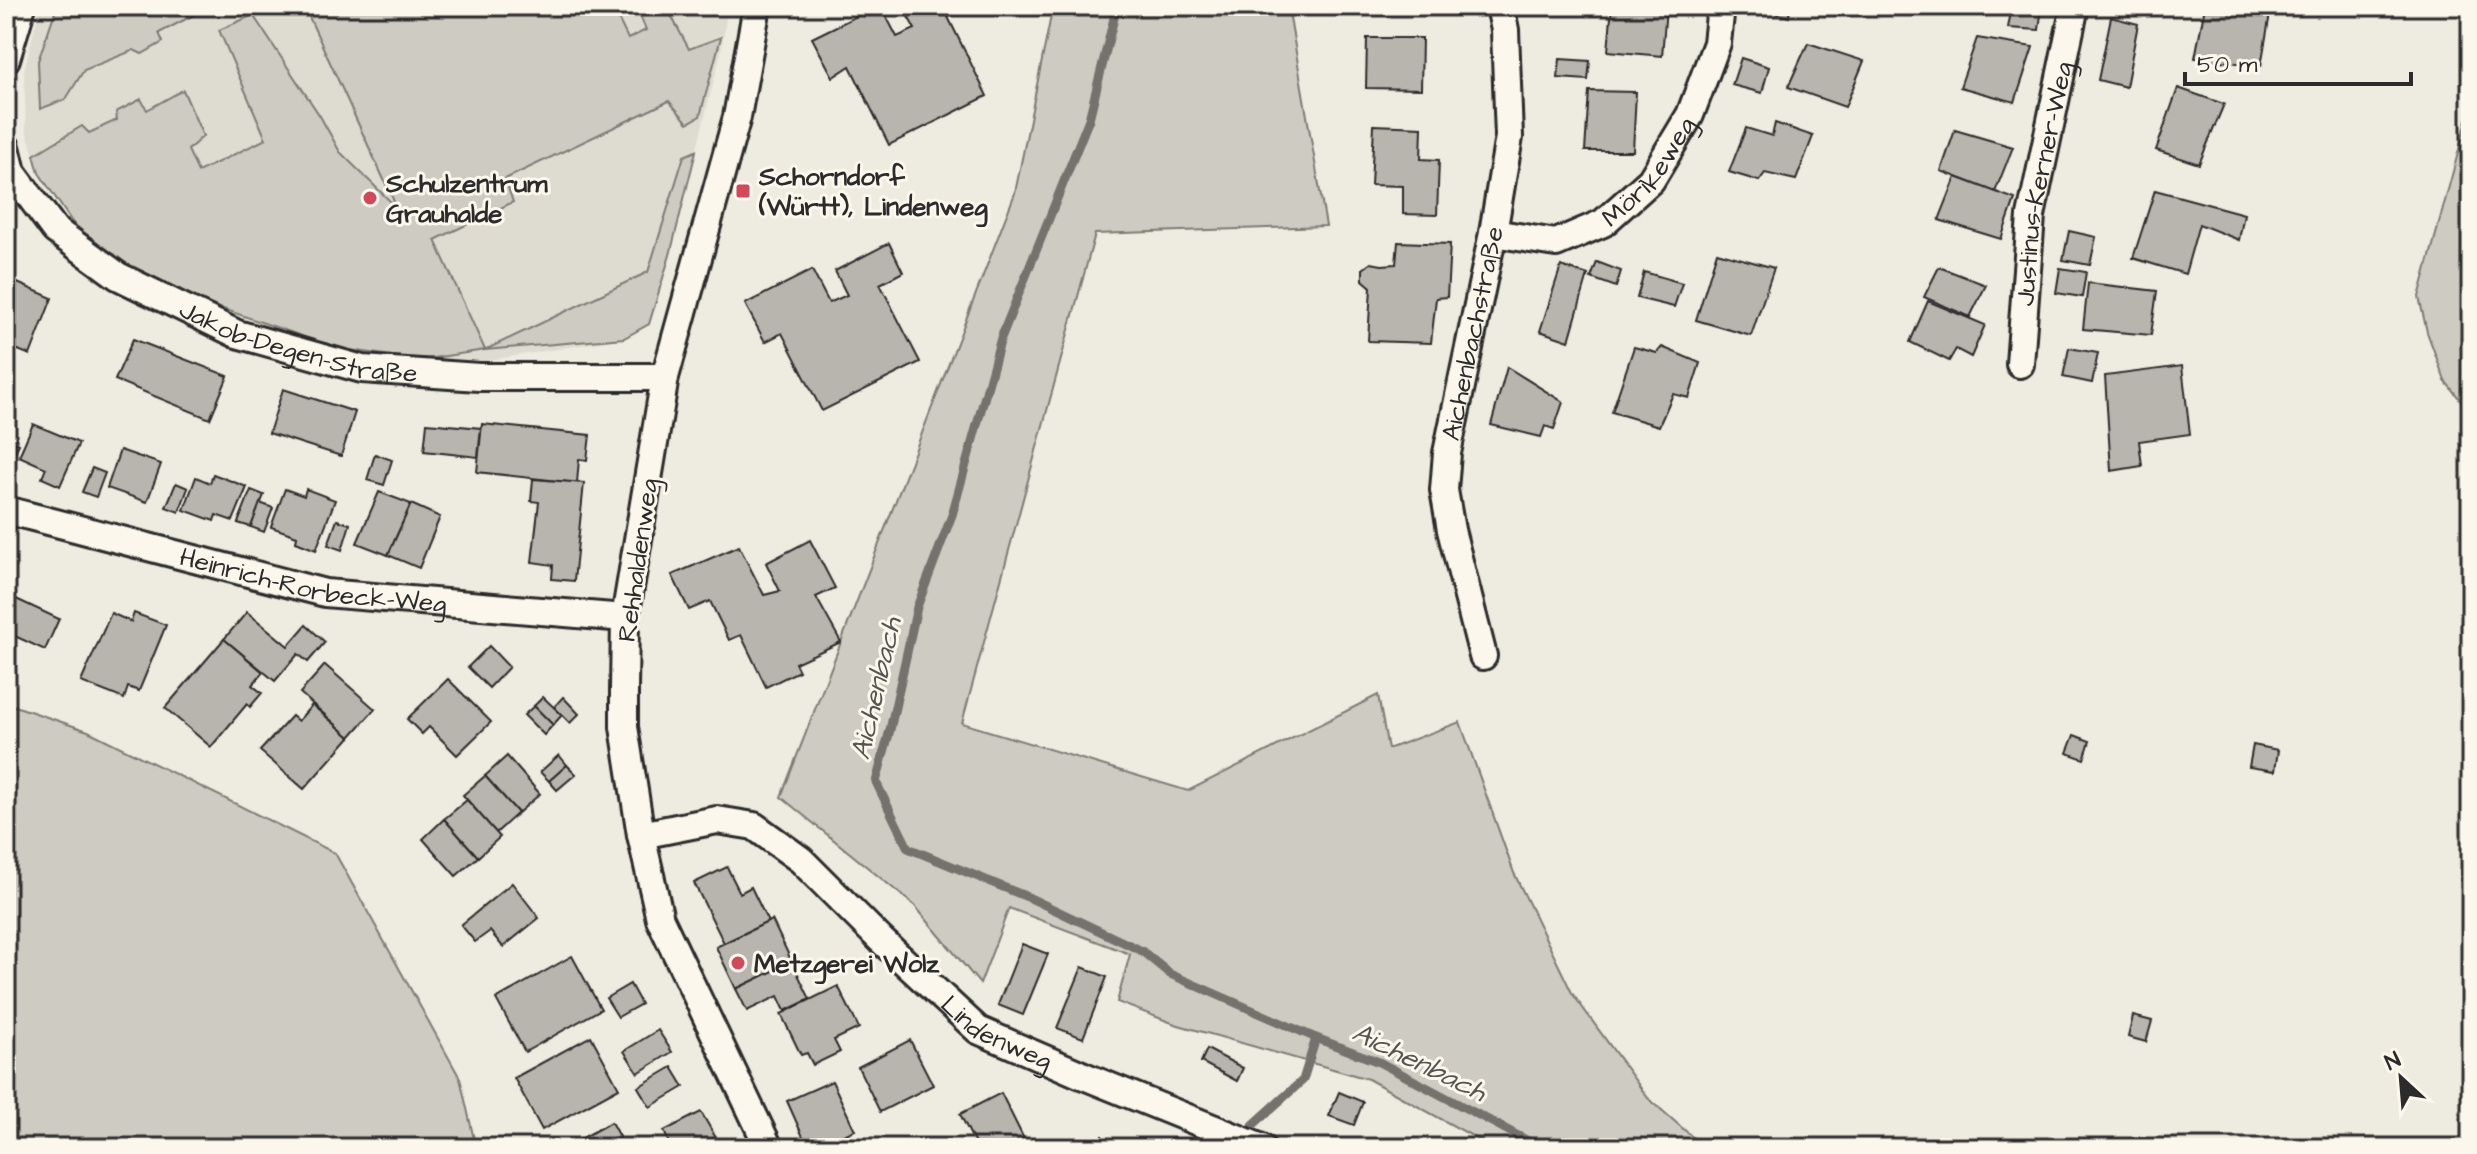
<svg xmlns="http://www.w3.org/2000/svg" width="2477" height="1154" font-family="'Architects Daughter',sans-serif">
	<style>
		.built { fill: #dedbd1 }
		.green { fill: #cecbc2; stroke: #7c7b76; stroke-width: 2 }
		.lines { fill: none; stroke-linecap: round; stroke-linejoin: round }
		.stream { stroke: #74726e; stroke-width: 9 }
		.building { fill: #b8b5ae; stroke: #2b2b2b; stroke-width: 2 }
		.minor-casing { stroke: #2b2b2b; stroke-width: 32 }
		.minor { stroke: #fbf7ec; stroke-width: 26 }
		.poi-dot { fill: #d1495b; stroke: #fbf7ec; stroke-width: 3 }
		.labels { text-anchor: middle; stroke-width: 6; stroke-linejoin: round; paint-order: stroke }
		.street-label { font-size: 26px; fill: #2b2b2b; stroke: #fbf7ec }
		.poi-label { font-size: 26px; font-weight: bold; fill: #2b2b2b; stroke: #fbf7ec; text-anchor: start }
		.water-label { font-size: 28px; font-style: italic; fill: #555552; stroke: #fbf7ec }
	</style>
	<rect width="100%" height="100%" fill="#eeebe0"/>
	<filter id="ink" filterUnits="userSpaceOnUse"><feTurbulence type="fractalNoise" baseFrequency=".0125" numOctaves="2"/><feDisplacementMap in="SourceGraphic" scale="16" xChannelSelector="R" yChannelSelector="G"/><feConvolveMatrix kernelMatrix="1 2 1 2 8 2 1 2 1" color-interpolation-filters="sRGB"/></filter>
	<g filter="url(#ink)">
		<polygon class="built" points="40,6 728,6 721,52 670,255 649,324 624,338 472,363 395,359 304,341 197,300 72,222 39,173 26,129 24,71"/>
		<g class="green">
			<polygon points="57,6 211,6 159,33 163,42 142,54 134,50 84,70 66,99 40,109 38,61"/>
			<polygon points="304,6 612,6 628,39 646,30 636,6 666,6 689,49 721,37 700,116 688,123 669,101 505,179 513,202 435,240 485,350 648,272 684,156 696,151 670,255 649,324 624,338 485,350 420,360 337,348 197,300 114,259 72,222 39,173 34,155 82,126 89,133 117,120 116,112 141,99 147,110 183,90 203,136 188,150 198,172 266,139 219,30 253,15 320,116 340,152 397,208"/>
			<polygon points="1053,6 1288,6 1326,226 1095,234 962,723 1188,791 1378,695 1388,749 1460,722 1514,873 1572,993 1648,1098 1705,1148 1494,1148 1368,1079 1175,1024 1117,1002 1130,954 1009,908 980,984 915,906 781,797 1015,193"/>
			<polygon points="2471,105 2471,413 2445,381 2427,332 2419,297"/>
			<polygon points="6,703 88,731 335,853 460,1078 476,1148 6,1148"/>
		</g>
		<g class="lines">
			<g class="stream">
				<polyline points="1117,6 1089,119 1001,338 952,515 917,607 890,730 876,782 908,848 1030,898 1142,951 1170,974 1316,1038 1379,1062 1541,1148"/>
				<polyline points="1253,1125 1303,1080 1316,1038"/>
			</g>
		</g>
		<g class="building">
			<polygon points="877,6 881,6 897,37 915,29 902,6 972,6 948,17 987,96 889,145 850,66 833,77 812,38"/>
			<polygon points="1612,6 1666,8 1662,56 1608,51"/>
			<polygon points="1759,6 1790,6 1789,17 1759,9"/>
			<polygon points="2012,6 2042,6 2039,30 2008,28"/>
			<polygon points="2205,6 2271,8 2261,66 2195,58"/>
			<polygon points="2111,17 2138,24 2126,87 2098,80"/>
			<polygon points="1367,38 1422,38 1421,89 1366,88"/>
			<polygon points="1977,38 2033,47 2015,102 1960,87"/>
			<polygon points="1808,43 1864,61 1845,107 1788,87"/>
			<polygon points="1741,58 1769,67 1762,93 1732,85"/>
			<polygon points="1560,59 1590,61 1588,80 1558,78"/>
			<polygon points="2178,88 2224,104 2199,164 2156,150"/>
			<polygon points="1589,91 1636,92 1633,151 1585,151"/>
			<polygon points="1775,123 1813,136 1796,180 1765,173 1759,181 1729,172 1746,128 1772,136"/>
			<polygon points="1374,125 1422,127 1421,159 1439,160 1437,215 1403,214 1403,186 1371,185"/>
			<polygon points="1955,130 2013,147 1995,192 1941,171"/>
			<polygon points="1956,177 2015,199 2001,239 1939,220"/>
			<polygon points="2155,190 2244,214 2239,240 2199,224 2185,274 2133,258"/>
			<polygon points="2069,231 2096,237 2090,265 2063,260"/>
			<polygon points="1398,242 1450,244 1447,297 1436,298 1431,343 1368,341 1371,287 1363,280 1363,269 1371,263 1382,265 1396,264"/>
			<polygon points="889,243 903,272 880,284 920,362 822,411 782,333 765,342 745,304 812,270 829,303 847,295 835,271"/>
			<polygon points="1717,252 1774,268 1751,336 1696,320"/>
			<polygon points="1597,262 1621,271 1616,287 1591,278"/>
			<polygon points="1561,266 1588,275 1569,341 1540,331"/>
			<polygon points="1939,267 1986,285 1970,317 1924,297"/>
			<polygon points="2060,268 2086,272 2082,297 2056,293"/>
			<polygon points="1644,272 1682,283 1674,307 1637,298"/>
			<polygon points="6,278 52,298 30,355 6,345"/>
			<polygon points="2088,283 2157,291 2151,335 2083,329"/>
			<polygon points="1928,301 1985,325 1971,357 1956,349 1949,361 1910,342"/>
			<polygon points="133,339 228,376 210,419 115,380"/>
			<polygon points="1634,347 1657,353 1662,347 1700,363 1689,398 1673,394 1659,426 1612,412"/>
			<polygon points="2069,348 2098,353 2092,383 2063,377"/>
			<polygon points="2182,366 2190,434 2139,441 2142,466 2111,471 2105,376"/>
			<polygon points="1507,367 1563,402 1554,429 1545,426 1541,437 1491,425"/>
			<polygon points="283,389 355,412 341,456 269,433"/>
			<polygon points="427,423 481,428 478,457 424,451"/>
			<polygon points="33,424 79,443 60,486 42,478 46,468 19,456"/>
			<polygon points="482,424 590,435 587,460 579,459 577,483 477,472"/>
			<polygon points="6,438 19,444 7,467 6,466"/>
			<polygon points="120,450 161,464 147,502 107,488"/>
			<polygon points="375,454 392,460 384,485 367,480"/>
			<polygon points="92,468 105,473 96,497 82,492"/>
			<polygon points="213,474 247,487 233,521 216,515 214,521 184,510 196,477 210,483"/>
			<polygon points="533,479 584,483 574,581 552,579 553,565 532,562 539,502 531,501"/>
			<polygon points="176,483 188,488 179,512 166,507"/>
			<polygon points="285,489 304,496 306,489 335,500 316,550 296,542 297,536 271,527"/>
			<polygon points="251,490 264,495 251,527 238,523"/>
			<polygon points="379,492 411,504 388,555 357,543"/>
			<polygon points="260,503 273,508 264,532 251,527"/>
			<polygon points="411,504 440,517 419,568 388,555"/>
			<polygon points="337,520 350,524 342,550 328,545"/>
			<polygon points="810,540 835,588 816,597 841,642 795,663 799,671 766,687 741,635 729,640 710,601 689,610 672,575 739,546 764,595 780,591 766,563"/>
			<polygon points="14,598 59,619 45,650 6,632 6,617"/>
			<polygon points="247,612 288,646 306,625 325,642 308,662 298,654 275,681 224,639"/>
			<polygon points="111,613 131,622 134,613 166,625 139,691 128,687 124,699 81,682"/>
			<polygon points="224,639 263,672 252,685 262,693 250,707 247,704 211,747 165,708"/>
			<polygon points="489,646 509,667 489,688 468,667"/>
			<polygon points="325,665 375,709 350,737 300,693"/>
			<polygon points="448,679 491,722 457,755 429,727 422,734 407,719"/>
			<polygon points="543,697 562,715 553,725 534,706"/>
			<polygon points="563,697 579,714 570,723 554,707"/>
			<polygon points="312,705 350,737 304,789 260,751 292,716 298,721"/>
			<polygon points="534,706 553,725 544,735 524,715"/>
			<polygon points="2074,735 2090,741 2084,759 2067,753"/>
			<polygon points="2253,745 2278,750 2275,771 2249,767"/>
			<polygon points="559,755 567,765 549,781 540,772"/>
			<polygon points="507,756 540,794 518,813 485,776"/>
			<polygon points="567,765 576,774 557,790 549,781"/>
			<polygon points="485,776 518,813 496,833 463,795"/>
			<polygon points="467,800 500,837 478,857 444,819"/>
			<polygon points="444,819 478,857 456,876 423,839"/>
			<polygon points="727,867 740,893 751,887 768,922 724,943 694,883"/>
			<polygon points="512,883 539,918 503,947 490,931 475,942 461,925"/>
			<polygon points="772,920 792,962 736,989 716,947"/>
			<polygon points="1022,944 1048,954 1023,1015 998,1005"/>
			<polygon points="572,956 601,1009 525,1052 496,999"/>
			<polygon points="792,962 810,999 785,1011 778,996 747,1011 736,989"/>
			<polygon points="1082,967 1107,977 1083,1038 1057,1028"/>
			<polygon points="630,984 641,1004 618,1017 606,998"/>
			<polygon points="838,986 859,1028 834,1040 840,1052 813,1065 807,1053 801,1055 781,1014"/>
			<polygon points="2133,1016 2152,1021 2146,1042 2128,1037"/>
			<polygon points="658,1030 672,1052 638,1073 624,1051"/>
			<polygon points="591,1036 619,1088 542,1130 514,1078"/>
			<polygon points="910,1040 933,1085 880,1112 858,1067"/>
			<polygon points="1207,1049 1243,1068 1237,1081 1201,1062"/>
			<polygon points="672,1067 684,1087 650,1107 638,1087"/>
			<polygon points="832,1081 855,1130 815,1148 808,1148 787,1101"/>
			<polygon points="1339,1092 1363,1102 1354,1125 1329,1116"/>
			<polygon points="1001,1093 1028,1147 1027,1148 977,1148 960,1114"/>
			<polygon points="701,1112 716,1138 695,1148 671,1148 664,1131"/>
			<polygon points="611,1122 625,1148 564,1148"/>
			<polygon points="1102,1136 1108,1148 1078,1148"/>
		</g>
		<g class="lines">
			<g class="minor-casing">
				<g id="minor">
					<polyline points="757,6 737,117 665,377 625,618 624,690 624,727 641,835 660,919 769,1148"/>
					<polyline points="6,59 22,6"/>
					<path id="s1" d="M6 147 12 172 55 230 118 276 237 334 362 369 479 377H665"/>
					<path id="s2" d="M1493 233 1556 243 1603 223 1651 180 1690 115 1717 43 1721 6"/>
					<path id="s3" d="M2020 364 2031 216 2075 6"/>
					<path id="s4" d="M6 510 325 593 625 618"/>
					<path id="s5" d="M1483 656 1451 530 1444 490 1447 453 1493 233 1509 137 1505 30 1500 6"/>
					<path id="s6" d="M641 835 717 820 754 826 801 860 881 940 978 1030 1084 1076 1262 1148"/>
				</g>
			</g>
			<use href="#minor" class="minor"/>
		</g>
	</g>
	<g class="poi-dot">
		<rect x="735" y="183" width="16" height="16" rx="4"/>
		<circle cx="370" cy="198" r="8"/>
		<circle cx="738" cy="963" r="8"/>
	</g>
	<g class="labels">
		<g class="street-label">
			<text dy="9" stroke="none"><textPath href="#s2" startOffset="184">Mörikeweg</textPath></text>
			<text dy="9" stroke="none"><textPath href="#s3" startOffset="182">Justinus-Kerner-Weg</textPath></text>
			<text dy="9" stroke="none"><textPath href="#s5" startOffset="330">Aichenbachstraße</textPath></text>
			<text dy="9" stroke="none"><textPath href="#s1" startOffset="370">Jakob-Degen-Straße</textPath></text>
			<text transform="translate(637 560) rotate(-82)" y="9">Rehhaldenweg</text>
			<text dy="9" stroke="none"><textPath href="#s4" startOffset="316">Heinrich-Rorbeck-Weg</textPath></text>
			<text dy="9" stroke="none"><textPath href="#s6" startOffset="436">Lindenweg</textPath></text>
		</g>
		<g class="poi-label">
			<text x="759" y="185">Schorndorf<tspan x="759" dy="30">(Württ), Lindenweg</tspan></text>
			<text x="386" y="192">Schulzentrum<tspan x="386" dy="30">Grauhalde</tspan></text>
			<text x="754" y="972">Metzgerei Wolz</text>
		</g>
		<g class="water-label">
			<text transform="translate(875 688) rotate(-77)" y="10">Aichenbach</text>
			<text transform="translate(1420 1061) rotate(26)" y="10">Aichenbach</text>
		</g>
	</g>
	<rect width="2477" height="1154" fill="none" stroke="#fbf7ec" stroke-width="32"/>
	<rect x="16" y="16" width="2445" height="1122" fill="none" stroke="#2b2b2b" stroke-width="3" filter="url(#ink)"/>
	<g transform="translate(2401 1078) rotate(334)" stroke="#fbf7ec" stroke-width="6" paint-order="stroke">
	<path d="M0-6L14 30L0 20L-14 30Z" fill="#2b2b2b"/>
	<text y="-12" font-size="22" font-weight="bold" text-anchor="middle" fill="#2b2b2b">N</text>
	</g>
	<path d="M2185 72v12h226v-12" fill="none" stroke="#2b2b2b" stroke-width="4"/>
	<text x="2197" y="72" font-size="24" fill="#2b2b2b" stroke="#fbf7ec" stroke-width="6" paint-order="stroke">50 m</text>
</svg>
